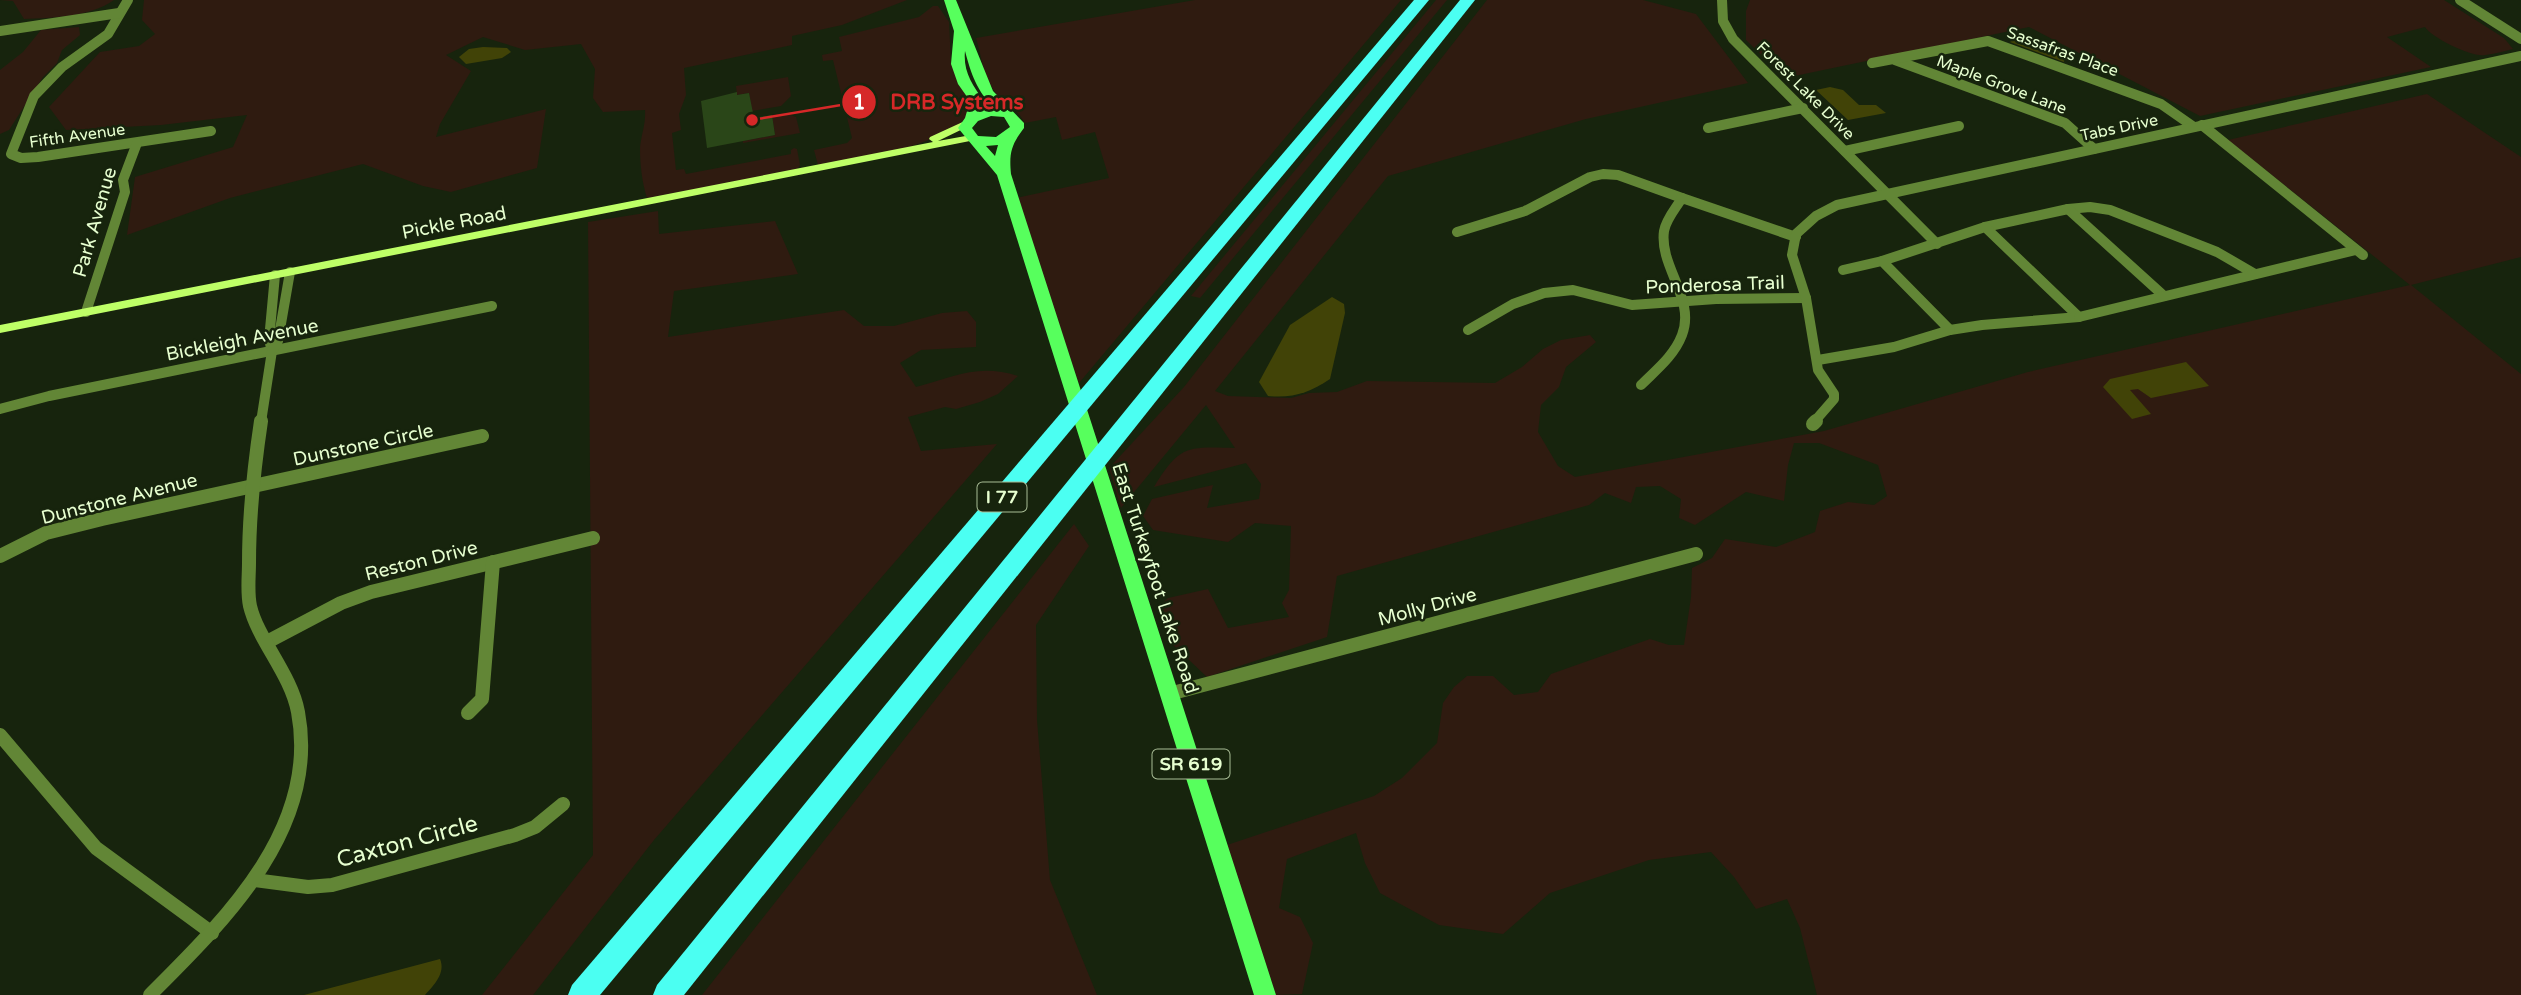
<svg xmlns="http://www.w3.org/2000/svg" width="2521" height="995" font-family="'Varela Round',sans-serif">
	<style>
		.green { fill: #2f1b10 }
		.water { fill: #414307 }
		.building { fill: #2a4618 }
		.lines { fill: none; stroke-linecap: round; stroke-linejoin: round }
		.street-far1 { stroke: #628636; stroke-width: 10 }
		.street { stroke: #628636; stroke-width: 14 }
		.secondary { fill: #beff67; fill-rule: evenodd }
		.primary { fill: #57ff5d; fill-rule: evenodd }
		.highway { fill: #4bfff2; fill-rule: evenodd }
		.labels { text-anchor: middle; stroke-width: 5; stroke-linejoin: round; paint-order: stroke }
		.far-street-label { font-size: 16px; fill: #e7ffd0; stroke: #17240d }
		.shield { fill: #17240d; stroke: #a9bd96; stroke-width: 2 }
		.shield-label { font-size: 18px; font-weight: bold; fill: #e7ffd0 }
		.street-label { font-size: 19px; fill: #e7ffd0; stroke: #17240d }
		.near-street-label { font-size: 23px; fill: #e7ffd0; stroke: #17240d }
		.leader { fill: none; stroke: #d62828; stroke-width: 2.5 }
		.callout-dot { fill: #d62828; stroke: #17240d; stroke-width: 2.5 }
		.mark-label { font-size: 21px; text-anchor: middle; font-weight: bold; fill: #fff }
		.callout-label { font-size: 21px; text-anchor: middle; font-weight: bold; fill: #d62828; stroke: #17240d; stroke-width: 5; stroke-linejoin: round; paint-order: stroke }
	</style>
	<rect width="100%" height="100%" fill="#17240d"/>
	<g class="green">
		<path d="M0 0H114C90 17 52 18 24 19L13 1Z"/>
		<path d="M144 0H907L842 25 792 36V45L684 68 686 95 679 114 681 130 672 133 676 170 684 169 686 174 791 154V150L794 148 797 149 800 165 797 170 647 198C642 182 640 165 640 148 641 135 646 124 645 110L603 112 593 98 595 69 581 44 525 50 483 37 446 55 471 71 440 124 436 137 546 109 537 168 451 192 423 186 363 164 230 198 127 235 135 177 233 147 247 115 161 125 66 130 49 107 100 52 139 46 155 34 142 20Z"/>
		<path d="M1195 0H1401L1079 383 1016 198 1109 178 1095 132 1062 140 1056 117 1025 123C1016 108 1013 110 1002 100 985 84 982 59 976 38Z"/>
		<polygon points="1436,0 1447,0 1200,298 1191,296"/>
		<path d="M1487 0H1643L1696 14 1748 83 1586 119 1388 176 1215 391 1228 396 1291 398 1309 393 1337 392 1367 381 1495 383 1522 367 1543 349 1561 340 1590 335 1596 342 1566 367 1559 387 1541 405 1538 432 1558 466 1575 477 1824 431 2028 372 2410 285 2228 140 2427 94 2521 157V257L2411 285 2521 374V995H1817L1800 928 1787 899 1756 909 1734 877 1711 852 1649 860 1550 893 1503 934 1439 925 1380 893 1365 863 1356 833 1287 859 1279 908 1300 917 1313 943 1302 994 1276 995 1227 845 1374 796 1402 778 1437 743 1443 703 1454 687 1467 676H1493L1514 695 1538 692 1551 674 1650 639 1669 645H1684L1691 597 1692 568 1712 558 1725 539 1776 547 1815 532 1820 511 1848 502 1874 505 1887 496 1878 465 1819 443H1794L1788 465 1784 501 1746 492 1695 525 1679 518 1681 499 1660 486 1636 487 1631 503 1605 493 1589 505 1337 576 1327 637 1207 677 1171 643 1158 607 1168 598 1208 589 1228 628 1289 617 1282 603 1289 590 1291 526 1255 523 1228 542 1153 530 1143 516 1152 499 1213 485 1207 508 1259 499 1261 484 1246 463 1154 487C1180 444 1188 447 1235 448L1206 405 1121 508 1109 468 1184 387Z"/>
		<path d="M1750 0H2444L2504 38 2513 49C2504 51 2494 54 2485 55 2473 58 2432 38 2425 27L2387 37 2431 67 2200 116 2029 27 1785 78 1746 40V11Z"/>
		<path d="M933 6H938L949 22 951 63 971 101C970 105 969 113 966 117 949 142 847 166 818 165L814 150 847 143 852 138 833 60 823 61 822 55 842 51 839 37 919 17Z"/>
		<polygon points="79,27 80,35 62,50 57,63 43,77 9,130 0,134 0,70 23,52 41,30"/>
		<polygon points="788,77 791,96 781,106 752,111 749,93 737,95 736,86"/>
		<polygon points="785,113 796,117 800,133 743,143 743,141 775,135 772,115"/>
		<path d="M658 211 659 234 775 221 798 274 674 291 668 337 844 310 864 326H894L942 313 967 311 976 322V347L921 350 900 363 916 387C954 377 978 363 1018 376L998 394 980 402 956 409 945 407 908 417 921 451 997 444 654 840 533 995H482L593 855 588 222Z"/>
		<polygon points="1074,524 1089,546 1036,625 1037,720 1050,880 1097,995 702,995"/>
	</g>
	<g class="water">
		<polygon points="2033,37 2065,54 2064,62 2010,42 2015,38"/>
		<polygon points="483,47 507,48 511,52 502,58 466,64 459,57 469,49"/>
		<polygon points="1830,87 1843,90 1859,105 1876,105 1886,113 1848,120 1816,90"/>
		<path d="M1332 297 1344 304 1345 313 1330 379C1309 393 1294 398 1268 396L1259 382 1290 325Z"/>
		<polygon points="2186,362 2209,386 2151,398 2138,389 2130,390 2151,414 2132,419 2103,387 2110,379"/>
		<path d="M440 959C446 973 434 985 425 995H304Z"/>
	</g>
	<polygon class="building" points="737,92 737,95 749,93 754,118 772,115 775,135 707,148 701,101"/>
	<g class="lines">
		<g class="street-far1">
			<polyline points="128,0 108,34 62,67 34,96 11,154 21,158 38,157 211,131"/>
			<polyline points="1722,0 1723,21 1733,39 1937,244"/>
			<polyline points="2460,0 2521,39"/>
			<polyline points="0,31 119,13"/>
			<polyline points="1895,60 2065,123 2094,149"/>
			<polyline points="1872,63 1988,41 2161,104 2194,127"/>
			<polyline points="2202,125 2363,255"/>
			<polyline points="1708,128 1803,108"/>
			<polyline points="1845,151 1959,126"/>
			<polyline points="2068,209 2090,207 2110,210 2217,252 2255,274"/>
			<polyline points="1985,227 2068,209 2164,296"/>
			<polyline points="1457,232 1525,211 1590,177 1603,174 1618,175 1682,198"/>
			<polyline points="1882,261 1985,227 2079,317 1982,325 1950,330"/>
			<polyline points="86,312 125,192 123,180 137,143"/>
			<polyline points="2079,317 2356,250"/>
			<polyline points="1468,330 1513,304 1544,293 1573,290 1632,305 1716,299 1806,298"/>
			<polyline points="272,351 269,340 275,275"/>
			<polyline points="1818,360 1894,347 1950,330 1882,261 1843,270"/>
			<path d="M1641 385C1656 370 1674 356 1682 335 1696 299 1659 267 1664 231 1666 219 1676 208 1682 198L1796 237"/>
			<polyline points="0,409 49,396 492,306"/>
			<polyline points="261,422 272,351 278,341 290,272"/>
			<polyline points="1814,422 1834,399 1834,394 1818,370 1806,298 1792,255 1796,234 1816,216 1837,205 2521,56"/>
		</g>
		<g class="street">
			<polyline points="1813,424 1816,421"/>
			<polyline points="0,556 46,533 102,519 482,436"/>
			<polyline points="267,642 341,603 371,592 593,538"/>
			<polyline points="1169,694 1696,554"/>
			<polyline points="468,713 482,699 493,562"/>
			<polyline points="0,735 96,848 212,933"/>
			<polyline points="254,880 308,887 332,885 515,835 535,827 563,804"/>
			<path d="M150 995C225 920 320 828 298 712 291 674 258 640 250 606 247 592 249 577 249 563 249 515 254 468 261 421"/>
		</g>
		<polygon class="secondary" points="967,120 971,121 971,125 938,141 971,135 976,138 975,140 0,333 0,325 933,142 929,139 930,137"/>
		<path class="primary" d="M944 0H956L993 91 1024 123V128C1011 145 1009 153 1011 174L1276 995H1254L997 175 958 128 965 118 970 101 958 84 951 64 954 31ZM965 51C971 74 977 91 994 108L981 110 984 101C972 85 963 71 965 51ZM991 116 1004 117 1010 127 996 137 978 136 972 128 978 121ZM998 145 995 156 986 146Z"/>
		<g class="highway">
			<polygon points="1414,0 1429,0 600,995 568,995 572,985"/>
			<polygon points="1460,0 1475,0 684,995 653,995 657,985"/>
		</g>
	</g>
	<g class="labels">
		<g class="far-street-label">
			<text transform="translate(2063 51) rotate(20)" y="6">Sassafras Place</text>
			<text transform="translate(2002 84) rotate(21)" y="6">Maple Grove Lane</text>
			<text transform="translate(1806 90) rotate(45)" y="6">Forest Lake Drive</text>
			<text transform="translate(2119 127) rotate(-12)" y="6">Tabs Drive</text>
			<text transform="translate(77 135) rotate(-8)" y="6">Fifth Avenue</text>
		</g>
		<g class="shield">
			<rect x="977.5" y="482.5" width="49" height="29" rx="5"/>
			<rect x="1152.5" y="749.5" width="77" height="29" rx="5"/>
		</g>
		<g class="shield-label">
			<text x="1002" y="503">I 77</text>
			<text x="1191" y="770">SR 619</text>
		</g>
		<g class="street-label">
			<text transform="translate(94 222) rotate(-74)" y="7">Park Avenue</text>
			<text transform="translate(454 222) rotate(-11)" y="7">Pickle Road</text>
			<text transform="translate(1715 284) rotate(-2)" y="7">Ponderosa Trail</text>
			<text transform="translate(242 339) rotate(-11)" y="7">Bickleigh Avenue</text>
			<text transform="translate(363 444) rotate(-12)" y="7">Dunstone Circle</text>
			<text transform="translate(119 498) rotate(-14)" y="7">Dunstone Avenue</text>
			<text transform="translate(421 560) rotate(-14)" y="7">Reston Drive</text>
			<text transform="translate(1156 578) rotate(72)" y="7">East Turkeyfoot Lake Road</text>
			<text transform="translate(1427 606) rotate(-15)" y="7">Molly Drive</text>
		</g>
		<g class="near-street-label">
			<text transform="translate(407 841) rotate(-15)" y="8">Caxton Circle</text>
		</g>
	</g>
	<path class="leader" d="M752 120L859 102"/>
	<g class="callout-dot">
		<circle cx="752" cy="120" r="7"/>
		<circle cx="859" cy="102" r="18"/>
	</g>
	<g class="mark-label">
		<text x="859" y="109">1</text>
	</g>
	<g class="callout-label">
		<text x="957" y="109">DRB Systems</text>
	</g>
</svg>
